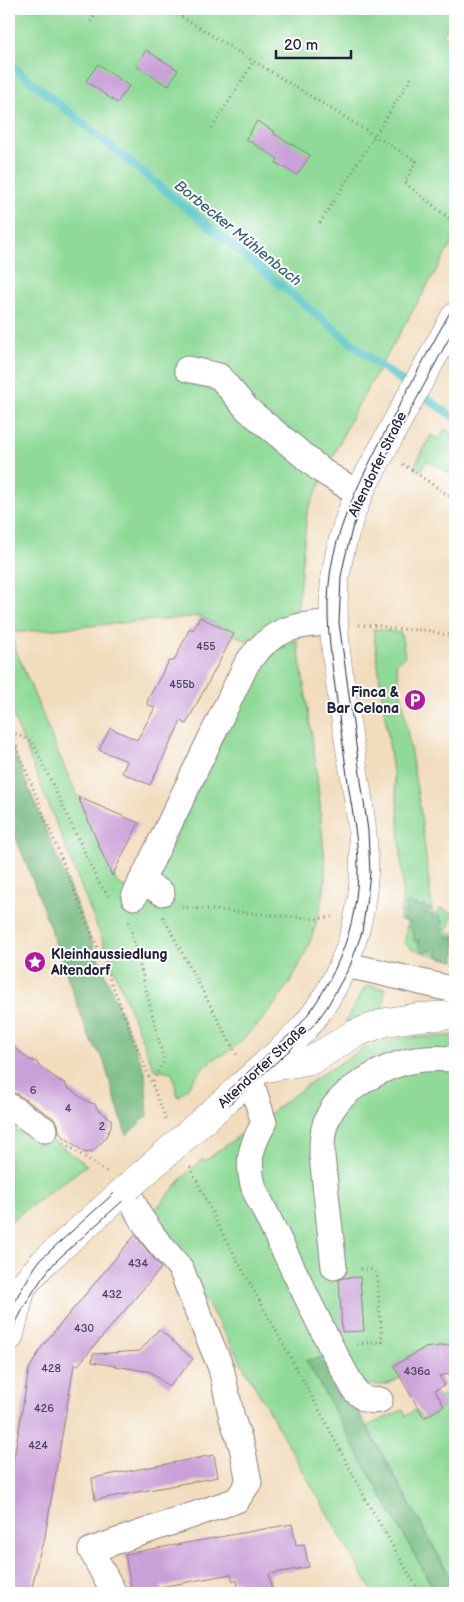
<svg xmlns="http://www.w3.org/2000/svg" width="464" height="1602" font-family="'Balsamiq Sans',sans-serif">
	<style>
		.green { fill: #8fda97; stroke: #587e69 }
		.forest { fill: #73ba80; stroke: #4a6e5e }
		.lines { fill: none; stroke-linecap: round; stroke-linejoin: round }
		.stream { stroke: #57c5cb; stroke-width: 8 }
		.building { fill: #caa0d8 }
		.minor-casing { stroke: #8a7f7c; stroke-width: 27 }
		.major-casing { stroke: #8a7f7c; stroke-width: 29 }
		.path { stroke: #8a7f7c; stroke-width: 3; stroke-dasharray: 1 4; stroke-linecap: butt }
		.minor { stroke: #fff; stroke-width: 25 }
		.major { stroke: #fff; stroke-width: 28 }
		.tram { stroke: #22223b; stroke-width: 1 }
		.major-bridge-casing { stroke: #8a7f7c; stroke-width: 29; stroke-linecap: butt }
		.major-bridge { stroke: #fff; stroke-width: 28 }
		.labels { text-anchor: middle; stroke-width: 4; stroke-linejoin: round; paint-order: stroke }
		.number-label { font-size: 11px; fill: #4c4262 }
		.street-label { font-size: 14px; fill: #22223b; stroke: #fff }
		.poi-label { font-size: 14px; font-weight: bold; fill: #22223b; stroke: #fff; text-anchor: end }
		.water-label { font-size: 15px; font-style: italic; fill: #376375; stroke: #fff }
	</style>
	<rect width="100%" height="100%" fill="#fff"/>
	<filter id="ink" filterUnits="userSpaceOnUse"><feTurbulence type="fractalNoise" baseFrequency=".02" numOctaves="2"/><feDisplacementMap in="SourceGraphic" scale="10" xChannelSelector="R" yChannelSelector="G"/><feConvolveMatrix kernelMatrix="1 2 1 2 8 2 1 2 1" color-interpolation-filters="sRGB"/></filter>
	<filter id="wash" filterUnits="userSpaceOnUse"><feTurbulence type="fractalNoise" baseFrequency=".0096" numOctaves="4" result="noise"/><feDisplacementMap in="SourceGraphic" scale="20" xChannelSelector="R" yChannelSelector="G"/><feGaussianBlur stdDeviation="1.12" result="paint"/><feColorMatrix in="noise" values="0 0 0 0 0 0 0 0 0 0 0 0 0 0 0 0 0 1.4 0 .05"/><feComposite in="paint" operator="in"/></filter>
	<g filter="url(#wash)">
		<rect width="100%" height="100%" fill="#f1dcbc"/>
		<g class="green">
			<path d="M9 9H455V13L443 35 455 44V238L353 414 307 512 297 612 275 621 246 641 200 616 9 633 59 755 117 883 147 898 251 677C264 660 275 645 297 640 307 704 318 768 322 832 324 851 327 871 324 889 315 942 296 980 261 1021 254 1029 237 1045 228 1052 222 1056 214 1058 208 1063 197 1073 191 1087 178 1097L172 1072 154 1069 150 1060 9 705Z"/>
			<polygon points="445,429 455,435 455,477 427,460 421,471 414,467 431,435 439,439"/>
			<polygon points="373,629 401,633 405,656 396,663 420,808 433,916 441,908 453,914 447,931 455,935 455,961 411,949 405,943 407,921 400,920 403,890 398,808"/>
			<polygon points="367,986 385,988 383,1013 346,1023 346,1020 365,987"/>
			<path d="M455 1036V1344L423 1348 394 1366 401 1377C389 1386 377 1386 363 1384L342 1355 306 1360 436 1593H373L163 1226 151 1215 184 1176 203 1159 205 1161 321 1075 361 1050 375 1044 400 1038Z"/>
			<polygon points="9,1126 39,1144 44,1134 87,1165 9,1222"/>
			<polygon points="448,1391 453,1431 455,1431 455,1585 367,1426 403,1410 406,1416 416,1409 422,1419 444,1406 439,1398"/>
		</g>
		<g class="forest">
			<polygon points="9,740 145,1072 148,1116 126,1135 103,1059 89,1037 35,886 9,820"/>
			<polygon points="408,902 411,903 414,906 417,904 420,907 424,905 426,908 431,909 428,911 427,914 432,915 433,919 437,916 440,917 441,922 443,921 445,923 439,926 440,928 444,928 444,933 446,935 448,934 449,938 455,937 455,961 438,957 439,954 435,952 435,950 437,948 433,947 432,951 429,950 426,951 422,951 422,948 419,947 419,940 417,942 414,941 414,934 411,932 413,928 409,928 408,926 411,923 405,921 403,918 406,916 404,913 406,910 405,906"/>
			<polygon points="328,1357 455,1585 455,1593 436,1593 306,1360"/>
		</g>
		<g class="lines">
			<polyline class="stream" points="9,63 376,363 455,418"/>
		</g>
		<g id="blocks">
			<g class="building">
				<polygon points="146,50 178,70 168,86 136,66"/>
				<polygon points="98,64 129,86 117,103 86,81"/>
				<polygon points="257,121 275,132 274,134 310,155 297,175 276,163 278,159 246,139"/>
				<polygon points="200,617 234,634 186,724 181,721 150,785 122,773 127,761 99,750 110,728 137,740 155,708 147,704 149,697 169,661 174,661 190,628 193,630"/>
				<polygon points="78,797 139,823 112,876"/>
				<polygon points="9,1044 30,1060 37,1062 39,1066 60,1081 65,1083 68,1088 88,1102 95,1104 97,1109 111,1119 111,1127 104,1140 93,1151 85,1153 59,1133 58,1124 53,1118 17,1094 9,1092"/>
				<polygon points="135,1235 161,1268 78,1365 74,1365 44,1542 43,1542 38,1559 31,1593 9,1593 9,1487 29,1369 43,1345"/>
				<polygon points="360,1277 364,1331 342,1332 339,1280 343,1278"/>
				<polygon points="159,1329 193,1359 169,1387 151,1372 92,1362 93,1354 140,1351"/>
				<polygon points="455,1344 455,1373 439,1376 445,1385 435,1390 444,1406 424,1418 394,1366 424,1348"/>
				<polygon points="214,1455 218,1477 95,1500 92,1478"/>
				<polygon points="292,1524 296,1545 304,1544 309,1567 269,1574 272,1590 253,1593 239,1593 237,1580 233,1581 231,1574 161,1587 162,1591 152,1593 132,1593 125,1554"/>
			</g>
		</g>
	</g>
	<g filter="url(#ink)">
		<use href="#blocks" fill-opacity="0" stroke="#8a7f7c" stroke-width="1"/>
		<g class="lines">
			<g class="minor-casing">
				<g id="minor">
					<polyline points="187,369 219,376 247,409 322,471 359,494"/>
					<polyline points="141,881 162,893"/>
					<path d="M134 897 247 663C272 629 293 624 333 623"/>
					<polyline points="343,967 350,966 374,971 455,990"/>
					<path d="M250 1078 264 1123C250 1147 246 1164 255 1191L330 1345 355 1391 365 1399 373 1401 380 1400"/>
					<polyline points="9,1106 45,1130"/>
					<path d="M334 1267 322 1156C322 1142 322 1128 329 1115 341 1090 382 1067 410 1061 424 1058 440 1058 455 1059"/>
					<polyline points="114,1593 91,1550 237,1500 249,1482 242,1447 232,1418 221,1368 195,1305 181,1269 154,1237 139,1215 127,1188"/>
				</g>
			</g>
			<g class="major-casing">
				<g id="major">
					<polyline points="261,1069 312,1060 354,1034 386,1022 419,1017 455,1015"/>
					<path d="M216 1109C233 1094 249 1079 265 1065 280 1052 294 1040 307 1025 342 982 362 928 364 872 365 824 353 771 346 723 339 675 330 627 335 579 339 551 347 521 359 494 365 480 374 466 381 452 405 406 430 362 455 317"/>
					<polyline points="9,1301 44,1262 127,1188"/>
					<polyline points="9,1337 22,1287"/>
				</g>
			</g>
			<g class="path">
				<polyline points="169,9 416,161 405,183 455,223"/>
				<polyline points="181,16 186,9"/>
				<polyline points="91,22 99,9"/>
				<polyline points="212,128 254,61"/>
				<polyline points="320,223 413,75"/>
				<polyline points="403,464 455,500"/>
				<polyline points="359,625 382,626 390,629 425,630 455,637"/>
				<polyline points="9,728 166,1119"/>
				<polyline points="11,732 32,741 100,885 109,896"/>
				<polyline points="182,907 316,919 332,917"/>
				<polyline points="163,917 237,1055"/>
				<polyline points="129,922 164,1061 152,1083"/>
				<polyline points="64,1143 107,1172"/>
				<polyline points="190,1167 218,1225 322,1415 366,1500 420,1593"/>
				<polyline points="357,1344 382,1342 377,1277 375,1272 370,1269 358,1269"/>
			</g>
			<use href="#minor" class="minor"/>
			<use href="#major" class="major"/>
			<g class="tram">
				<path d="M9 1310 35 1267 41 1259 299 1026C336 980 358 926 358 867 358 841 353 815 349 790 344 756 340 721 335 687 330 650 325 612 330 575 337 523 362 478 385 432 408 389 431 346 455 303"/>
				<path d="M9 1338C21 1310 36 1284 56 1261L292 1048 317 1021 327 1007 350 966 362 932 368 890 370 873 368 831 339 623 341 577 344 562 352 529 366 494 455 327"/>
			</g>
			<g class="major-bridge-casing">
				<polyline id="major-bridge" points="127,1188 216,1109"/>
			</g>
			<use href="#major-bridge" class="major-bridge"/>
		</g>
	</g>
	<defs>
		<g id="parking-disc" transform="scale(1.125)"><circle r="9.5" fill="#b5179e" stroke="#fff"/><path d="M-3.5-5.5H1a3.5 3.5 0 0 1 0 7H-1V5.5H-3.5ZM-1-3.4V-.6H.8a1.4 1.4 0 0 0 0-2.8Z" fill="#fff"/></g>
		<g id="sight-disc" transform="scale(1.125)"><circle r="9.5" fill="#b5179e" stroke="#fff"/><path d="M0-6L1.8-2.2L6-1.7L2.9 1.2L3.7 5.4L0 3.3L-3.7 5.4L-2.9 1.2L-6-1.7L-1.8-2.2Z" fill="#fff"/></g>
	</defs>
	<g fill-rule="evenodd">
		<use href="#parking-disc" x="415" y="700"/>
		<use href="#sight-disc" x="35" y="962"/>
	</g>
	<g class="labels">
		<g class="number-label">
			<text x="206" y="650">455</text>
			<text x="182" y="688">455b</text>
			<text x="33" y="1094">6</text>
			<text x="68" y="1112">4</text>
			<text x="102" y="1130">2</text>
			<text x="138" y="1267">434</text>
			<text x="112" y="1298">432</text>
			<text x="84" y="1332">430</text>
			<text x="51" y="1372">428</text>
			<text x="417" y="1375">436a</text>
			<text x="44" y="1412">426</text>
			<text x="38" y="1449">424</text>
		</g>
		<g class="street-label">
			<text transform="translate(377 464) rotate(-64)" y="5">Altendorfer Straße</text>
			<text transform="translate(262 1066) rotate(-43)" y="5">Altendorfer Straße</text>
		</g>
		<g class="poi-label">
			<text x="399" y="697">Finca &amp;<tspan x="399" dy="16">Bar Celona</tspan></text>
			<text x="51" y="959" text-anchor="start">Kleinhaussiedlung<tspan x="51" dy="16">Altendorf</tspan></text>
		</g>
		<g class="water-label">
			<text transform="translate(238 233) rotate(39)" y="5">Borbecker Mühlenbach</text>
		</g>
	</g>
	<rect width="464" height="1602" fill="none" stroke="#fff" stroke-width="30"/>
	<path d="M276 50v8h75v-8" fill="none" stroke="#22223b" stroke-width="2.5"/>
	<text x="284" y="50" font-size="15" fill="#22223b" stroke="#ffffff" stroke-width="4" paint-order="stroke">20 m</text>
</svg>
